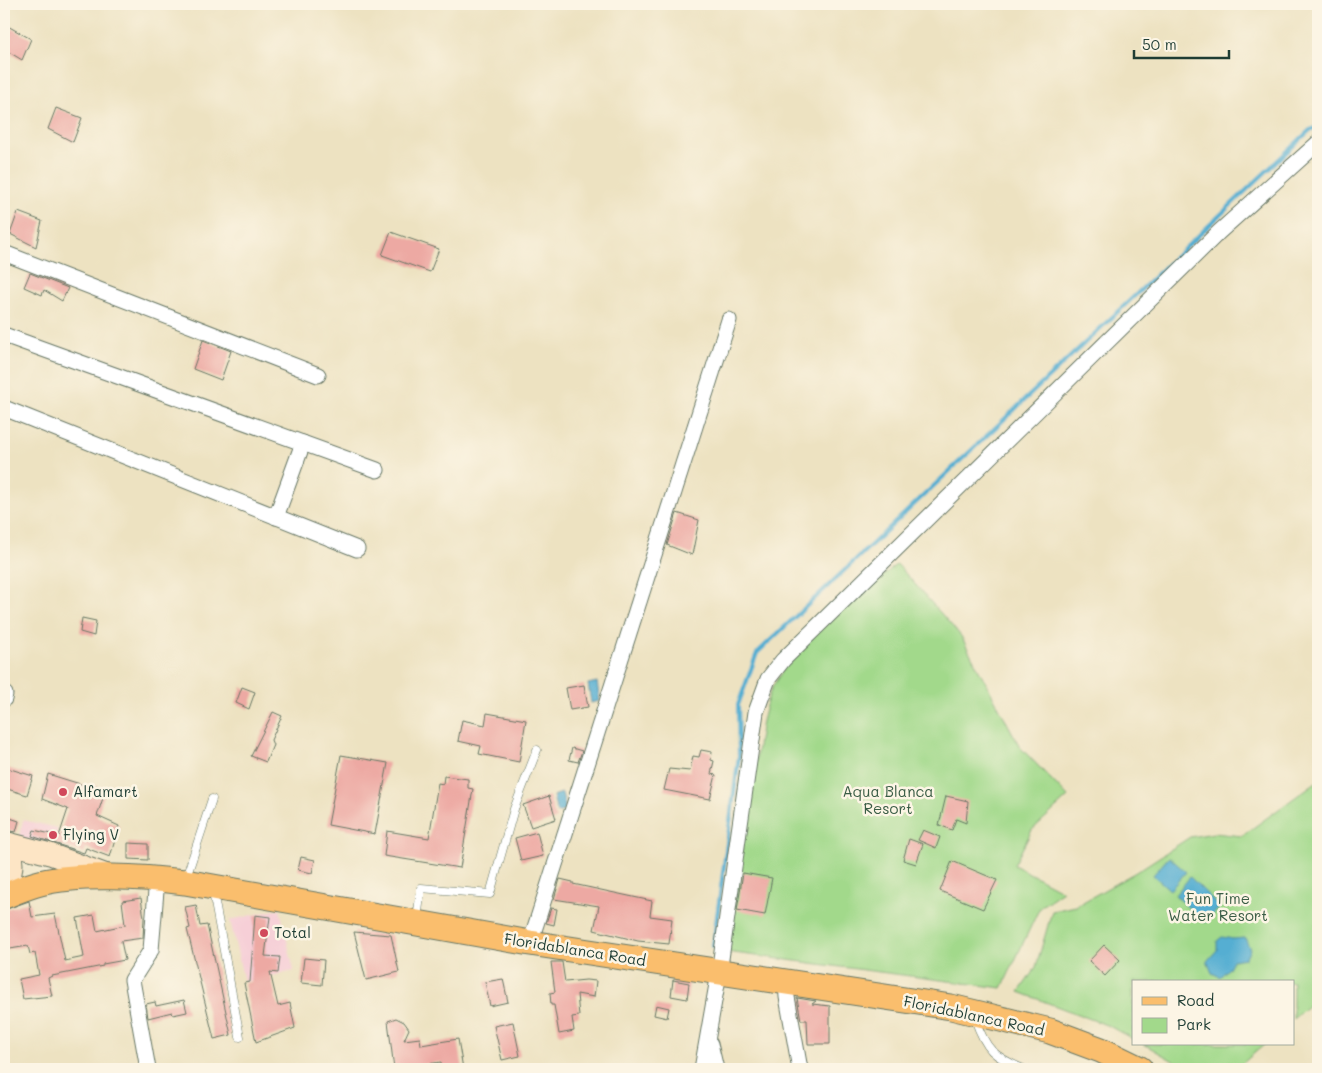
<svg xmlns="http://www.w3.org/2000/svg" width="1322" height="1073" font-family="Mali,sans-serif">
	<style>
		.built { fill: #f6cfd7 }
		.green { fill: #a2d98b; stroke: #608b60 }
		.water { fill: #54aed2; stroke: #3a7683 }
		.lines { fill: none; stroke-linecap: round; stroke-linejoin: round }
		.stream { stroke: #54aed2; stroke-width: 4 }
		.building { fill: #eda9a3 }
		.lane-casing { stroke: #677765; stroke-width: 9 }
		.street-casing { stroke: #677765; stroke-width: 17 }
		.secondary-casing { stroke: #677765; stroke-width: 23 }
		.primary-casing { stroke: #677765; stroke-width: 27 }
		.lane { stroke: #fff; stroke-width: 8 }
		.street { stroke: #fff; stroke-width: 15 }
		.secondary { stroke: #fde5c5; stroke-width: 21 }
		.primary { stroke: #fabe6d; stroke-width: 25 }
		.poi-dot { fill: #d1495b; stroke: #fcf5e5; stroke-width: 2 }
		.labels { text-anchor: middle; stroke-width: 5; stroke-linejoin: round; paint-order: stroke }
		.poi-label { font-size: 15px; fill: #1f3d34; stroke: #fcf5e5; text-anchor: start }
		.park-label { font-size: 15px; fill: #395c45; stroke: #fcf5e5 }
		.street-label { font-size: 15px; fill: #1f3d34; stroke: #fcf5e5 }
	</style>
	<rect width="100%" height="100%" fill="#fcf5e5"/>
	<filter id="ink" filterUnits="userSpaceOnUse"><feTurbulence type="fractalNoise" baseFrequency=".02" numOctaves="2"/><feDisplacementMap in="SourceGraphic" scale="10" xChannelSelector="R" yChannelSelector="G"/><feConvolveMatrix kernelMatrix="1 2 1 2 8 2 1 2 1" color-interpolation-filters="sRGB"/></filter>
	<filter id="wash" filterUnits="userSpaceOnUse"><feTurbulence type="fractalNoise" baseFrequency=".0096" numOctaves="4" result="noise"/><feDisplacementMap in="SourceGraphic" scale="20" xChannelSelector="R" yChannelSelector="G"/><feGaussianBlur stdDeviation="1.12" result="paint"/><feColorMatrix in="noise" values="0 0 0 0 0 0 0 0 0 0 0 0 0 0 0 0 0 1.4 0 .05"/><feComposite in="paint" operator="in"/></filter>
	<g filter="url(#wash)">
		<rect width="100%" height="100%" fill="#ede2c1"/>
		<g class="built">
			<polygon points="23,820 58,828 52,851 18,843"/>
			<polygon points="280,909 294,971 244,982 230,920"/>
		</g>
		<g class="green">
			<path d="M897 564 961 636 1020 747 1068 797 1032 830 1014 865 1063 891 1040 907 1002 988 726 952 762 721C765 711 767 698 772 688 798 639 855 600 897 564Z"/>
			<polygon points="1316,782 1318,784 1318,997 1293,1019 1293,982 1133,982 1133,1039 1109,1026 1019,992 1036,967 1052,911 1076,906 1136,872 1190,837 1214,833 1242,836"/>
			<polygon points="1144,1044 1265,1044 1236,1069 1187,1069"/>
		</g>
		<g class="water">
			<polygon points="597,682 600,701 591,703 588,684"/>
			<polygon points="562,793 566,810 557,813 553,796"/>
			<polygon points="1169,857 1186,872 1170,890 1153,875"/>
			<polygon points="1190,877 1220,907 1205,923 1175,895"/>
			<polygon points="1222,937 1233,939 1245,938 1250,949 1246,958 1233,960 1229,968 1220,977 1212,973 1207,961 1217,950 1217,941"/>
		</g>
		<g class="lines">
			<polyline class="stream" points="713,946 739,756 738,705 757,653 1310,130 1318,127"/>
		</g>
		<g id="blocks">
			<g class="building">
				<polygon points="4,24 31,39 22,60 4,49"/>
				<polygon points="56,108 82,118 73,142 48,129"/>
				<polygon points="18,212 42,221 36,247 10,234"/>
				<polygon points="391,232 439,249 430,272 382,255"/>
				<polygon points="30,273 68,288 62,301 44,290 42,295 24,287"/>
				<polygon points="203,340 231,351 221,380 193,369"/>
				<polygon points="677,513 699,520 692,555 667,545"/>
				<polygon points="82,618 96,621 94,636 80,632"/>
				<polygon points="584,685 588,707 570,710 566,688"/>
				<polygon points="242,687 255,692 249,709 236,703"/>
				<polygon points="273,712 282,716 271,740 273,745 266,762 251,756"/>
				<polygon points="487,713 526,720 519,762 479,754 481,746 458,741 462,720 485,725"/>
				<polygon points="572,748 582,751 578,762 569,760"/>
				<polygon points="701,750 712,752 711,760 714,761 711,774 716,775 710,799 664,790 669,769 690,771 693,756 699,757"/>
				<polygon points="341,755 388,763 375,834 328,825"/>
				<polygon points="4,767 33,776 27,795 4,788"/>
				<polygon points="48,774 93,788 94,785 106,789 97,816 119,826 110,857 86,848 84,853 32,836 34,830 59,836 68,809 42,799"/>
				<polygon points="444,776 468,779 468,788 473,789 460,868 384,856 387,831 429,838 438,783 443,784"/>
				<polygon points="549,796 556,819 531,827 523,805"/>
				<polygon points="946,796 968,801 966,823 956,819 952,830 939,825"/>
				<polygon points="4,816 19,821 16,832 4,830"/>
				<polygon points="923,830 940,837 936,848 918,840"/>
				<polygon points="537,832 543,856 521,861 515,838"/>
				<polygon points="909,839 923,844 916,864 903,860"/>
				<polygon points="128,843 148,844 148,860 128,859"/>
				<polygon points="301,857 315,860 312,873 298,870"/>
				<polygon points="952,861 997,880 983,909 940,891"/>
				<polygon points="743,873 772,878 765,915 737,910"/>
				<polygon points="560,879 573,882 573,884 652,901 650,916 672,919 669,944 638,941 594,930 599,906 554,899"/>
				<polygon points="141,898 144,918 143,938 121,941 125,960 103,964 103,966 52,976 48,978 52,996 23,999 19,979 39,975 35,953 30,954 28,946 4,950 4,910 29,901 32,917 55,914 65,961 84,957 77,918 94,915 97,931 125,925 122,901"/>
				<polygon points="196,905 200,926 207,925 231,1035 214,1039 187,929 190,928 185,907"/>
				<polygon points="551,908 557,909 554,925 546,923"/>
				<polygon points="255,915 270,917 265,956 280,957 278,973 270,972 278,1006 290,1003 295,1028 256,1042 244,983 250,982"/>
				<polygon points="354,932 391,935 399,972 366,980"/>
				<polygon points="1104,945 1120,960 1105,976 1089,961"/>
				<polygon points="304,958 324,960 322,985 301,983"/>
				<polygon points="551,962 562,962 565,982 586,980 596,981 594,997 577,994 579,1016 572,1017 574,1031 559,1034 554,1005 551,1005 550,993 555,992"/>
				<polygon points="503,979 508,1002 490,1006 485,982"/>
				<polygon points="673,980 689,983 687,999 671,996"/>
				<polygon points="797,998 816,1001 812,1004 830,1006 830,1044 808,1044 807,1020 801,1020"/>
				<polygon points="184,1000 187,1012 173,1015 172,1012 148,1018 146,1004 155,1002 156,1006"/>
				<polygon points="656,1005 669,1008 667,1018 654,1015"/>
				<polygon points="396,1018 404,1022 409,1029 404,1040 420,1038 421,1045 458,1039 463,1069 442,1069 441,1062 394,1069 388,1021"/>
				<polygon points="513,1022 520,1056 502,1060 494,1026"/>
			</g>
		</g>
	</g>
	<g filter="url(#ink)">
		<use href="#blocks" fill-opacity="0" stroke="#677765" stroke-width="1"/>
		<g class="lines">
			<g class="lane-casing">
				<g id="lane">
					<polyline points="186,878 212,799"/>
					<polyline points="213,892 240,1037"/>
					<polyline points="417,920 421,888 490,894 514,809 537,750"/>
					<path d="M975 1019C986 1050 993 1056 1023 1069"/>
				</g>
			</g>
			<g class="street-casing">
				<g id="street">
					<polyline points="4,253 318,375"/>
					<polyline points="4,335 377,470"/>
					<polyline points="4,408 357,549"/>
					<polyline points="276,517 303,443"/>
					<polyline points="4,699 5,694"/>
					<polyline points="530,943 729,320"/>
					<polyline points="786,983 787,997 800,1069"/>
					<polyline points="710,1044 716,1069"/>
					<polyline points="148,1069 132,980 151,950 157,879"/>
					<polyline points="702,1069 719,973 756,712 768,679 783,660 1219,232 1318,143"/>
				</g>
			</g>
			<g class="secondary-casing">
				<g id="secondary">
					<polyline points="4,842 50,854 107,875"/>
					<path d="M4 845C19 860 9 878 5 896"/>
				</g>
			</g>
			<g class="primary-casing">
				<path id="primary" d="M4 896C15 892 27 886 40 883 80 873 144 877 185 882L530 943 951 1007 1050 1031 1101 1050 1140 1069"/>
			</g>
			<use href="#lane" class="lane"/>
			<use href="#street" class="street"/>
			<use href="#secondary" class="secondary"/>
			<use href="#primary" class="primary"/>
		</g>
	</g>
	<g class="poi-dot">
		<circle cx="63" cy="792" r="5"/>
		<circle cx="53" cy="835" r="5"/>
		<circle cx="264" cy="933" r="5"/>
	</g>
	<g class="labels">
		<g class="poi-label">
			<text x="73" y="797">Alfamart</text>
			<text x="63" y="840">Flying V</text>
			<text x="274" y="938">Total</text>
		</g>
		<g class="park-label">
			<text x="888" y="797">Aqua Blanca<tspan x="888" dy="17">Resort</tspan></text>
			<text x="1218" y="904">Fun Time<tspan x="1218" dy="17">Water Resort</tspan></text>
		</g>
		<g class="street-label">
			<text transform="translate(575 950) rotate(9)" y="5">Floridablanca Road</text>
			<text transform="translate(974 1016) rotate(12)" y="5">Floridablanca Road</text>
		</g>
	</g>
	<rect width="1322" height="1073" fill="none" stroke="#fcf5e5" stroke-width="20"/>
	<rect x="1132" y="980" width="162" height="65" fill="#fcf5e5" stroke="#a4ab9e"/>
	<rect x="1142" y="997" width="25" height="8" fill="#fabe6d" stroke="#a4ab9e"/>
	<text x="1177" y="1006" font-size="15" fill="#1f3d34">Road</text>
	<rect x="1142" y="1018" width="25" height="15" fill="#a2d98b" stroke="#a4ab9e"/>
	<text x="1177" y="1030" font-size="15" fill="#1f3d34">Park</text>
	<path d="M1134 50v8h95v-8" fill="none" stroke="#1f3d34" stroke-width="2.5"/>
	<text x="1142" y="50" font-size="15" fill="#1f3d34" stroke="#fcf5e5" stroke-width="4" paint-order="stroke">50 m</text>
</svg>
